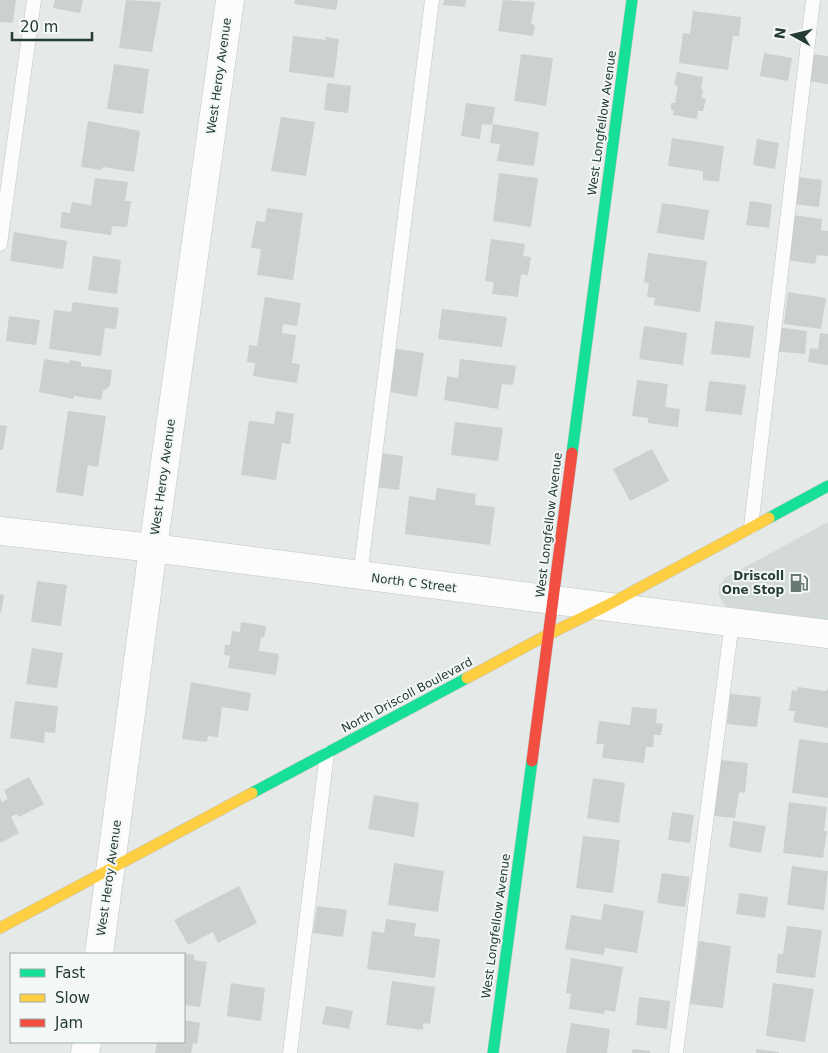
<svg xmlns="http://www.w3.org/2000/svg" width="828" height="1053" font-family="'DejaVu Sans',sans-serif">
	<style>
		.built { fill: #d3dad7 }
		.building { fill: #ccd1cf }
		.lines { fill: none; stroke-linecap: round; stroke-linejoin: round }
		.lane-casing { stroke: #c2c6c4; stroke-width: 15 }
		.street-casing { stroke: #c2c6c4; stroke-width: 29 }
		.fast-casing { stroke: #c1c7c5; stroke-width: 12 }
		.slow-casing { stroke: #c1c7c5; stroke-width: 12 }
		.jam-casing { stroke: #c1c7c5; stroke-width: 12 }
		.lane { stroke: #fbfcfb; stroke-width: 14 }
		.street { stroke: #fbfcfb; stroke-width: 28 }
		.fast { stroke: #16e098; stroke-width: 11 }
		.slow { stroke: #ffcf43; stroke-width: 11 }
		.jam { stroke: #f24e42; stroke-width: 11 }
		.labels { text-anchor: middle; stroke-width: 4; stroke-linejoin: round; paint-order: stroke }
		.street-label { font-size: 12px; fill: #253b36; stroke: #f3f8f6 }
		.poi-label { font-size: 12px; font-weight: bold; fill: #253b36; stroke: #f3f8f6; text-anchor: end }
	</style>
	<rect width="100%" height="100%" fill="#e5e9e7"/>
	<polygon class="built" points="828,522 828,621 735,610 727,607 722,602 719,595 719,586 725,578"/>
	<g class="building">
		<polygon points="0,0 16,0 13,23 0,22"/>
		<polygon points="55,0 83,0 80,13 53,8"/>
		<polygon points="126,0 161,2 152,52 119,48"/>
		<polygon points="295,0 338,0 336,10 294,4"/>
		<polygon points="444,0 466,0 465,7 443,5"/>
		<polygon points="503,0 535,2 531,24 535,25 533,36 498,31"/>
		<polygon points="693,11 741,17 739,36 733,36 728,70 679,63 683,33 690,34"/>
		<polygon points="293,36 326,40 326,37 339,39 334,78 289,72"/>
		<polygon points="764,53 792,58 788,81 760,76"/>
		<polygon points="521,54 553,58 546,106 514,101"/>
		<polygon points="811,54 828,56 828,84 808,81"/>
		<polygon points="114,64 149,69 143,114 107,109"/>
		<polygon points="677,72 703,77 701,89 703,89 702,98 706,99 703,111 698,111 697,119 673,115 674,111 671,110 671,103 675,103 678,86 674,85"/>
		<polygon points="327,83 351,86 348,113 324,110"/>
		<polygon points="466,103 495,107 492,125 482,124 480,139 461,136"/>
		<polygon points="281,117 315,122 306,176 271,171"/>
		<polygon points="88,121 140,131 134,172 103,167 102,170 81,167"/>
		<polygon points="493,124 539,132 534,166 497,161 500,144 490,143"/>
		<polygon points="672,138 724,146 719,182 703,180 703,171 668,166"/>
		<polygon points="757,139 779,143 775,169 753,165"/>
		<polygon points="499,173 538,178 531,227 493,221"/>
		<polygon points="797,177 822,180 819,207 793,204"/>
		<polygon points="95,178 128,182 125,201 131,201 127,227 112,226 111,235 60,228 62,212 70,213 72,202 91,205"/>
		<polygon points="750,201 772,204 769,228 746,225"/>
		<polygon points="662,203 709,210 704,240 657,233"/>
		<polygon points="267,208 303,213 293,280 257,275 261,249 251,248 256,221 265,222"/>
		<polygon points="792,215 822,219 821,230 828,231 828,256 817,255 815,264 787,260"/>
		<polygon points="14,232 67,241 63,269 10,261"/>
		<polygon points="491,239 525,244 523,256 531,257 528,275 521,274 518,297 492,294 494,282 485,281"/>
		<polygon points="648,253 707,261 700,312 654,305 655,298 647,297 649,283 644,282"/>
		<polygon points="93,256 121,260 117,294 88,290"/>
		<polygon points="788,292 826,298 821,329 784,324"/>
		<polygon points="265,297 301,303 297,326 283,324 282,333 296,335 292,363 300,364 297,383 253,376 255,363 247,362 249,345 257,346"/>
		<polygon points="73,302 119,308 116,329 105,328 101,356 49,349 54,310 71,312"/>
		<polygon points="442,309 507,317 502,347 438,339"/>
		<polygon points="9,316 40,320 36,345 6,341"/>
		<polygon points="715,321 754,326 750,358 711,354"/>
		<polygon points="644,326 687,333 683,365 639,359"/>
		<polygon points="775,327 807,331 805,354 773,351"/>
		<polygon points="820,333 828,334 828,365 808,362 810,348 818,349"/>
		<polygon points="392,348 424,353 417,397 385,391"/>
		<polygon points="44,359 69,363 70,360 81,362 81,366 112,370 110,386 103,391 101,400 74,396 73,399 39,392"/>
		<polygon points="460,359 516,366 513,385 502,384 498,409 444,400 447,376 458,378"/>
		<polygon points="637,380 668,384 665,407 680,409 678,427 648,423 648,418 632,416"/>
		<polygon points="709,381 746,385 742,415 705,411"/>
		<polygon points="68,411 106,416 98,467 88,465 83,496 56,492"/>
		<polygon points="276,411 294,414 290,444 282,443 276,480 241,475 249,421 274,424"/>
		<polygon points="455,422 503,428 498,461 451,455"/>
		<polygon points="0,425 7,426 3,450 0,450"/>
		<polygon points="652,449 669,481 630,501 613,469"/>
		<polygon points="380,453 403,456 399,490 375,487"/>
		<polygon points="437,488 476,494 475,505 495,507 490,545 405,534 409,496 435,500"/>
		<polygon points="37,581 67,585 61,626 31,622"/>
		<polygon points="0,594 4,595 1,613 0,613"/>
		<polygon points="241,622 266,626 264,638 261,637 259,651 279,654 276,675 228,668 230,656 224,655 225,645 230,645 232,631 240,632"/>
		<polygon points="32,648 63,653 57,688 26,684"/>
		<polygon points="191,682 251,693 248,711 222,707 218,737 208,736 207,742 182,739"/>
		<polygon points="798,687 825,691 828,689 828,728 793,722 795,711 789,711 792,690 797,691"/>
		<polygon points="730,694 761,697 757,727 727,724"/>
		<polygon points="15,701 58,706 55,733 45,732 44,743 10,738"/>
		<polygon points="632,707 657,709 656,723 663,724 661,735 654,735 653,747 646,747 644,763 602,758 604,744 596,744 599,721 630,725"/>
		<polygon points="799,739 828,743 828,798 792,793"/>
		<polygon points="721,760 748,763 745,793 739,792 735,818 714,816"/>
		<polygon points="29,777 44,804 19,817 17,814 11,817 19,833 0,843 0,798 2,802 8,799 4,790"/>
		<polygon points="593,778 625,783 619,823 587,818"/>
		<polygon points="374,795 419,803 414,837 368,829"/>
		<polygon points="789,802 827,807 824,831 827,831 823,858 783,853"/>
		<polygon points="672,812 694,815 690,843 668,840"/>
		<polygon points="733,821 766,826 761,853 729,847"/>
		<polygon points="583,836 620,840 613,893 576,888"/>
		<polygon points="394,863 444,871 438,912 388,905"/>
		<polygon points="792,866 828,871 824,910 787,905"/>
		<polygon points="662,873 690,877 685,907 657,903"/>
		<polygon points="239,886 257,923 218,943 213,932 188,945 174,920"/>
		<polygon points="739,893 768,897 765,918 736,914"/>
		<polygon points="604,904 644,911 637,953 605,948 604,955 565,949 571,915 601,920"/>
		<polygon points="317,906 347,910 343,937 313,933"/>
		<polygon points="386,919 416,923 414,936 440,939 435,978 367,969 372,931 384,933"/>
		<polygon points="787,926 822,930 815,978 776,973 778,954 783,954"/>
		<polygon points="699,941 731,946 723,1008 690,1004"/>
		<polygon points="184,953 194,955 194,960 207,962 200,1007 184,1005"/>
		<polygon points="571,958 623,967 615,1012 605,1010 604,1014 569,1009 571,994 566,993"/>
		<polygon points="392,981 435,987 430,1024 423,1023 423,1030 386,1025"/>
		<polygon points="231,983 265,988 261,1021 227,1016"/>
		<polygon points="773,983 814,989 805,1042 766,1036"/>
		<polygon points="639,997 670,1001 667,1029 636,1025"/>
		<polygon points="326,1006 353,1011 349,1029 322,1024"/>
		<polygon points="184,1020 200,1023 197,1044 193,1043 191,1053 155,1053 157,1042 184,1042"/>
		<polygon points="571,1023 610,1029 607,1053 566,1053"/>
		<polygon points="633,1049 650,1051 650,1053 632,1053"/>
		<polygon points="756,1049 779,1052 779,1053 756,1053"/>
	</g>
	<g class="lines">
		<g class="lane-casing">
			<g id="lane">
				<polyline points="0,244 34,0"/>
				<polyline points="751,527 813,0"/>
				<polyline points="360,576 432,0"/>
				<polyline points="290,1053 327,753"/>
				<polyline points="676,1053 732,622"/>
			</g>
		</g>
		<g class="street-casing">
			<g id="street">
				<polyline points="0,531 153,548 553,600 828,634"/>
				<polyline points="99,954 153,548 230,0"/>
				<polyline points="85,1053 87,1042"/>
			</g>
		</g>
		<g class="fast-casing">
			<g id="fast">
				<polyline points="572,453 632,0"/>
				<polyline points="769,518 828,486"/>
				<polyline points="252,793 467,678"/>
				<polyline points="493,1053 532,761"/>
			</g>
		</g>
		<g class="slow-casing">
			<g id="slow">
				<polyline points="467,678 549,634 606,606 769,518"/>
				<polyline points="0,928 252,793"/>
			</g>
		</g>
		<g class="jam-casing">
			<polyline id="jam" points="532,761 572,453"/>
		</g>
		<use href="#lane" class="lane"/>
		<use href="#street" class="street"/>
		<use href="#fast" class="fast"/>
		<use href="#slow" class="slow"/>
		<use href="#jam" class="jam"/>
	</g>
	<defs>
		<g id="fuel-bare" transform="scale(1.5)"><path d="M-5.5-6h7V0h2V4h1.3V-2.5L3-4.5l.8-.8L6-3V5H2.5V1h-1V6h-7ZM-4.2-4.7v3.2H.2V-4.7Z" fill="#687874" stroke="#f3f8f6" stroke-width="2.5" paint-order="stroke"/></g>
	</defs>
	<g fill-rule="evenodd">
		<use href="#fuel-bare" x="799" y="583"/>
	</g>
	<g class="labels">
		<g class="street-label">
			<text transform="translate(219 76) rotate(-82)" y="4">West Heroy Avenue</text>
			<text transform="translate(602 123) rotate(-82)" y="4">West Longfellow Avenue</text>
			<text transform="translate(163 477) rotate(-82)" y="4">West Heroy Avenue</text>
			<text transform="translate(549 525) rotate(-83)" y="4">West Longfellow Avenue</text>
			<text transform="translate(414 583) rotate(7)" y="4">North C Street</text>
			<text transform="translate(407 695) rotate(-28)" y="4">North Driscoll Boulevard</text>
			<text transform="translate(109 878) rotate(-82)" y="4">West Heroy Avenue</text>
			<text transform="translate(496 926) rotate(-82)" y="4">West Longfellow Avenue</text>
		</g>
		<g class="poi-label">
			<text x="784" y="580">Driscoll<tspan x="784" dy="14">One Stop</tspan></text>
		</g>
	</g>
	<rect x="10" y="953" width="175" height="90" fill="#f3f8f6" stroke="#a1aca9"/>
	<rect x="20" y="969" width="25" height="8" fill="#16e098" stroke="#a1aca9"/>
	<text x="55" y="978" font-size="15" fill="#253b36">Fast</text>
	<rect x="20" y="994" width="25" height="8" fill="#ffcf43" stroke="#a1aca9"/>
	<text x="55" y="1003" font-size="15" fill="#253b36">Slow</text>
	<rect x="20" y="1019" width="25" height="8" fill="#f24e42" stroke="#a1aca9"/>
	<text x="55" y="1028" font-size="15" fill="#253b36">Jam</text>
	<g transform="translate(793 35) rotate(278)" stroke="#f3f8f6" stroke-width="4" paint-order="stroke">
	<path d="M0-4L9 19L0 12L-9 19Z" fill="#253b36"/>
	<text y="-8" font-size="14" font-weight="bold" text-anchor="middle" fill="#253b36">N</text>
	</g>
	<path d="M12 32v8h80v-8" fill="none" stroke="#253b36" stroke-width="2.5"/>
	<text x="20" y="32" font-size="15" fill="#253b36" stroke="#f3f8f6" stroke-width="4" paint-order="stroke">20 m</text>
</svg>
